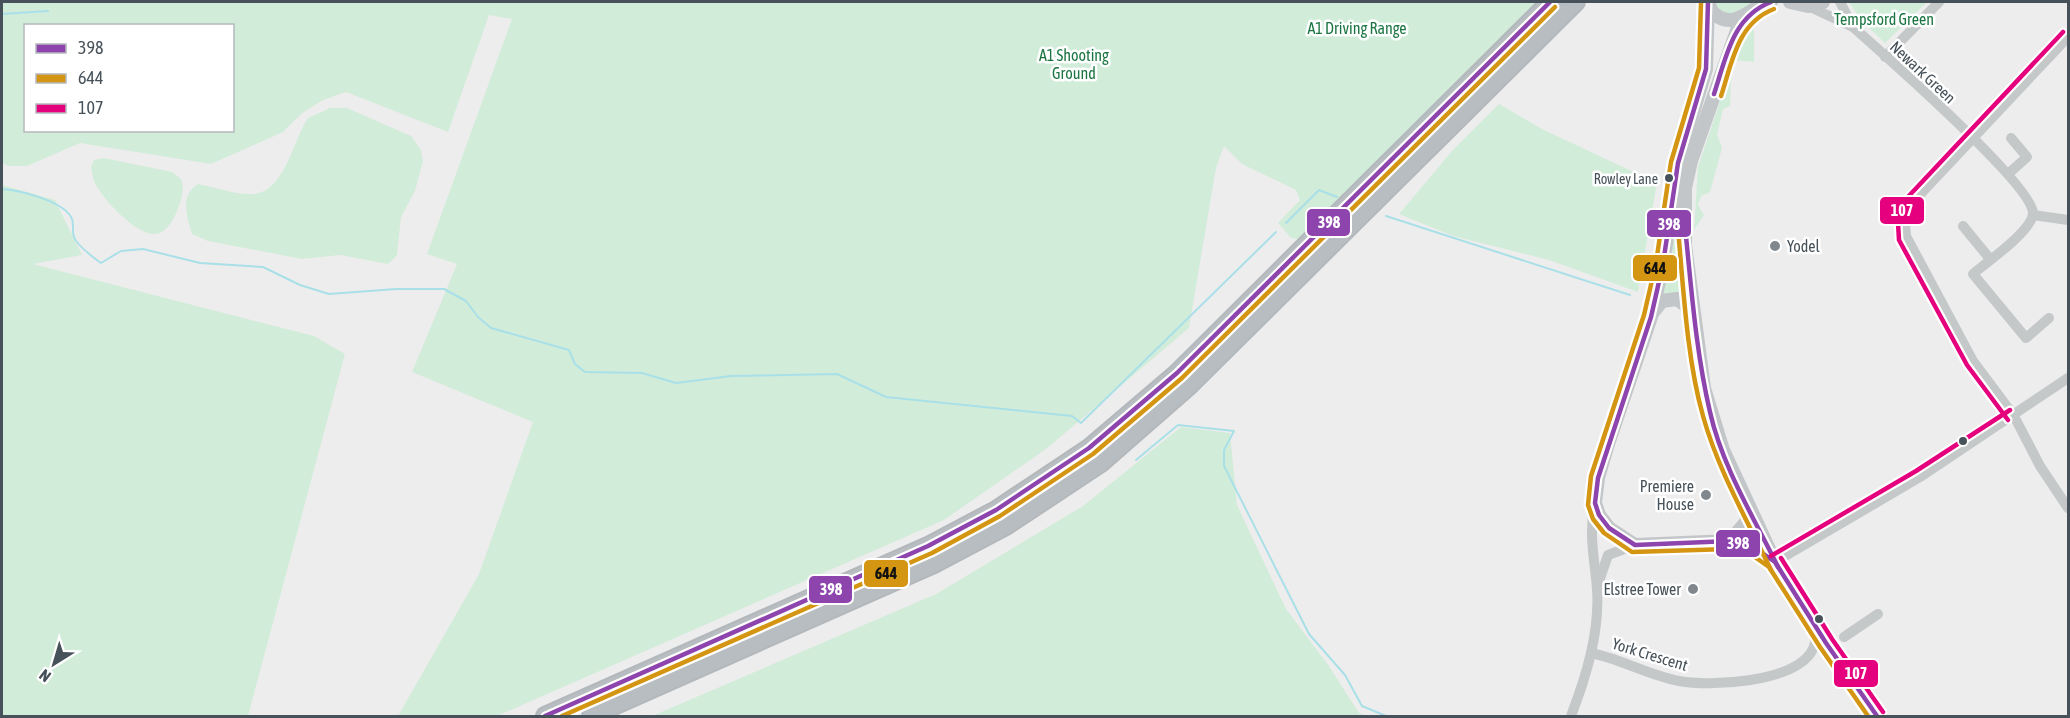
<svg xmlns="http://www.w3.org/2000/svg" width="2070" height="718" font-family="'Asap Condensed',sans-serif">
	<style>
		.green { fill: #d2ecda; fill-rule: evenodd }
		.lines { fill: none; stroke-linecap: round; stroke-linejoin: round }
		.stream { stroke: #a9e0e8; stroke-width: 2 }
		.highway-casing { stroke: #b3b8bc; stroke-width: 20 }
		.minor { stroke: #c5c8c9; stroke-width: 10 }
		.major { stroke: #c3c6c8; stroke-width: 14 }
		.highway { stroke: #b8bdc1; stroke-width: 16 }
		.bus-1-casing { stroke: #fff; stroke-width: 9 }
		.bus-2-casing { stroke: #fff; stroke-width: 9 }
		.bus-3-casing { stroke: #fff; stroke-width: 9 }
		.bus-1 { stroke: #8e44ad; stroke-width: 4.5 }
		.bus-2 { stroke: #d49512; stroke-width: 4.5 }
		.bus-3 { stroke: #e5007d; stroke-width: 4.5 }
		.bus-dot { fill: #465159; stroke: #fff; stroke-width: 2 }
		.poi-dot { fill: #81888d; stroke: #fff; stroke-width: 2 }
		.labels { text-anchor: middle; stroke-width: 5; stroke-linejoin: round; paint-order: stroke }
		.bus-label { font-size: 14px; fill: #465159; stroke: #fff; text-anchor: end }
		.park-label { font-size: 16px; fill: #1b7542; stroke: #fff }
		.street-label { font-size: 16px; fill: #465159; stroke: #fff }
		.poi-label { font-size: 16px; fill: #465159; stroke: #fff; text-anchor: end }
		.line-badge { stroke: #fff; stroke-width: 2 }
		.badge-label { font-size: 16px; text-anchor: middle; font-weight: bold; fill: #fff }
		.pale-badge-label { font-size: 16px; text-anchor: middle; font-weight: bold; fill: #111 }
	</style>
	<rect width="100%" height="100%" fill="#eeeded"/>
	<g class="green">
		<path d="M2 2H1536L1302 240 1291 238 1278 223 1300 200 1296 190 1242 164 1224 146 1216 168 1189 328 1046 449 944 520 497 716H398L479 574 533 422 412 372 457 264 427 254 512 19 489 15 448 132 346 92 323 100 301 114 283 132 211 164 80 143 27 166H9L2 163ZM26 26H232V130H26Z"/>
		<polygon points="1714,2 1755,2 1731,14 1719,11"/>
		<polygon points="1849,2 1927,2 1885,43 1860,19"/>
		<polygon points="1754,18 1754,62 1734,60 1750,23"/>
		<polygon points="1727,80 1731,81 1730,106 1723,109 1717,134 1722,148 1710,192 1701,196 1698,205 1704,215 1694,230 1698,167"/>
		<polygon points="1499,104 1542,129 1657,183 1638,292 1549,260 1453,236 1399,214 1452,151"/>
		<path d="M330 108H347L411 136 421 150 423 161 415 191 401 217 397 255 388 264 340 255 302 259 208 241 192 234C187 216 179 196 198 184 215 187 236 195 253 194 285 192 292 142 308 118Z"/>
		<path d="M104 158 172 172C176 175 180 177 182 181 186 195 172 234 155 234 136 235 104 200 96 185 93 180 92 172 91 167L94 160Z"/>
		<polygon points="1681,169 1685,274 1665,273"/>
		<polygon points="2,185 55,200 82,255 33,264 314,336 345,354 248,716 2,716"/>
		<polygon points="1686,276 1689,299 1663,294 1666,277"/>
		<polygon points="1181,427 1230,433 1237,505 1286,609 1329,666 1359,713 1366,716 652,716 936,594 1083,506"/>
	</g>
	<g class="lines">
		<g class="stream">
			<polyline points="2,14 48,11"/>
			<path d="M2 189C18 190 65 201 72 219 74 224 72 232 74 237 77 245 94 258 101 263L121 251 143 249 200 263 263 267 300 285 329 294 396 289H444L466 301 478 317 491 328 569 350 575 364 585 372 642 373 676 383 731 376 837 374 886 397 1072 416 1081 423 1276 232"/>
			<polyline points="1386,216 1630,295"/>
			<polyline points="1286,223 1319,190 1337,197"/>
			<polyline points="1136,460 1178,425 1234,431 1224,450 1224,466 1309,634 1345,675 1362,706 1386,716"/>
		</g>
		<g class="highway-casing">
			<g id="highway">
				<polyline points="545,716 928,546 996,510 1089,448 1177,373 1550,2"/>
				<polyline points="591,716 936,563 1006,526 1101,463 1189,386 1576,2"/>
			</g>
		</g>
		<g class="minor">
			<path d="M1840 2 1853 27C1882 53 2032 184 2033 213 2033 230 1987 262 1973 274L2026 338 2049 318"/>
			<polyline points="1808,6 1853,27"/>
			<polyline points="2068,37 1911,204 1905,224 1906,236 1973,361 2014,416 2040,466 2068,508"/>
			<polyline points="1885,57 1939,2"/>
			<polyline points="2008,174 2027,157 2011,138"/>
			<polyline points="2033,215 2068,220"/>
			<polyline points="1963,226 1990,259"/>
			<polyline points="1775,562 1920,477 2068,378"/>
			<polyline points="1597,587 1608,555 1635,545"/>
			<polyline points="1844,637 1878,614"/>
			<path d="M1591 653C1621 659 1648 675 1679 681 1711 687 1789 682 1810 654 1816 646 1816 637 1816 627"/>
			<path d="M1571 716C1586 677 1600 632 1597 589 1595 562 1588 533 1595 505"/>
		</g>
		<g class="major">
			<path d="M1708 2 1712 12C1735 33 1748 7 1771 2"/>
			<polyline points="1790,2 1808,6 1823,2"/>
			<polyline points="1708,3 1706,69 1678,163 1663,264 1651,317 1607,447 1598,478 1595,503 1599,515 1609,528 1635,545 1730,541 1755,548 1775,562"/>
			<polyline points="1741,19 1691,161 1685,188 1685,245 1704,388 1723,450 1775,562 1826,643 1877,716"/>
			<polyline points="1653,312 1662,301 1677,299 1684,304 1694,317"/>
			<polyline points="1730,541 1747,521 1745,503"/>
		</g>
		<use href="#highway" class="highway"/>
		<g class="bus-1-casing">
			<g id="bus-1">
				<polyline points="1708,2 1706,69 1678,163 1663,264 1651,317 1598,478 1595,503 1599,515 1609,528 1635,545 1730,541 1755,548 1775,562 1826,643 1877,716"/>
				<path d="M1714 94C1726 58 1732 17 1771 2"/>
				<path d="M1684 217C1691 282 1695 348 1710 412 1722 466 1754 518 1778 567"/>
				<polyline points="545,716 928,546 996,510 1089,448 1177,373 1550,2"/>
			</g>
		</g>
		<g class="bus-2-casing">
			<g id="bus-2">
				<polyline points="1701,2 1699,68 1671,162 1656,263 1644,315 1591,476 1588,505 1593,519 1604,533 1632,552 1729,549 1752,555 1769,567 1820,647 1868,716"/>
				<path d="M1721 96C1732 63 1737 23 1774 9"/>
				<path d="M1677 218C1683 280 1686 356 1703 416 1718 470 1747 520 1771 570"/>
				<polyline points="562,716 932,553 1000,516 1093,454 1182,378 1555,7"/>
			</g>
		</g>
		<g class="bus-3-casing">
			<g id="bus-3">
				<polyline points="2008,420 1967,365 1899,240 1898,223 1906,199 2063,32"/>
				<polyline points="1771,556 1916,471 2010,410"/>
				<polyline points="1781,558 1832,639 1883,712"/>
			</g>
		</g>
		<use href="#bus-1" class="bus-1"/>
		<use href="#bus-2" class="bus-2"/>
		<use href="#bus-3" class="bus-3"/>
	</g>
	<g class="bus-dot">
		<circle cx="1669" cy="178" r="5"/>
		<circle cx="1963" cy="441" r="5"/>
		<circle cx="1819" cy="619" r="5"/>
	</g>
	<g class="poi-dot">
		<circle cx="1775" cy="246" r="6"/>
		<circle cx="1706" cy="495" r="6"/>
		<circle cx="1693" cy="589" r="6"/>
	</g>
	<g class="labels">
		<g class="bus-label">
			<text x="1658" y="184">Rowley Lane</text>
		</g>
		<g class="park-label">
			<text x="1884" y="25">Tempsford Green</text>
			<text x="1357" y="34">A1 Driving Range</text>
			<text x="1074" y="61">A1 Shooting<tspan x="1074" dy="18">Ground</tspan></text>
		</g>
		<g class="street-label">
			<text transform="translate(1923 72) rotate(43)" y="6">Newark Green</text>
			<text transform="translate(1650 654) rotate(17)" y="6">York Crescent</text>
		</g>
		<g class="poi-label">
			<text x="1787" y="252" text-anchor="start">Yodel</text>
			<text x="1694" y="492">Premiere<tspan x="1694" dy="18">House</tspan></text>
			<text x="1681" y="595">Elstree Tower</text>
		</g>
	</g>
	<g class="line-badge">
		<rect x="1879" y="196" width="46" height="29" rx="6" fill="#e5007d"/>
		<rect x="1306" y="208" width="45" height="29" rx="6" fill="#8e44ad"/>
		<rect x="1646" y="209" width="46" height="29" rx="6" fill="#8e44ad"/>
		<rect x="1632" y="254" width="46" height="28" rx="6" fill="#d49512"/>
		<rect x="1715" y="529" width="46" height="29" rx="6" fill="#8e44ad"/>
		<rect x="863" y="559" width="46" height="29" rx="6" fill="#d49512"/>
		<rect x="808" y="575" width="45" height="29" rx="6" fill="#8e44ad"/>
		<rect x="1833" y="659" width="46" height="29" rx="6" fill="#e5007d"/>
	</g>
	<g class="badge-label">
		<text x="1902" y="216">107</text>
		<text x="1329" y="228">398</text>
		<text x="1669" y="230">398</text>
		<text x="1738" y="549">398</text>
		<text x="831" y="595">398</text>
		<text x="1856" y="679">107</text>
	</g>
	<g class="pale-badge-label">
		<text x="1655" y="274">644</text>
		<text x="886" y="579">644</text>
	</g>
	<rect width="2070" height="718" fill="none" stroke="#465159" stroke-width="6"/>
	<rect x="24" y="24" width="210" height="108" fill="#ffffff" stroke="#b5b9bd" stroke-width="1.5"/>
	<rect x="36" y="44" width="30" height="9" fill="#8e44ad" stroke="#b5b9bd" stroke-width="1.5"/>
	<text x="78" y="54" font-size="18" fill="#465159">398</text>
	<rect x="36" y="74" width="30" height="9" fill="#d49512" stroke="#b5b9bd" stroke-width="1.5"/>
	<text x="78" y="84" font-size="18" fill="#465159">644</text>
	<rect x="36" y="104" width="30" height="9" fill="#e5007d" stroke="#b5b9bd" stroke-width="1.5"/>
	<text x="78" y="114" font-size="18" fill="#465159">107</text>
	<g transform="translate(54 664) rotate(217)" stroke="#ffffff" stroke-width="4.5" paint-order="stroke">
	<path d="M0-4.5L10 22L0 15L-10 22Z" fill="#465159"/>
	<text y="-9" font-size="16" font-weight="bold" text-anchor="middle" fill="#465159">N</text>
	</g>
</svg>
